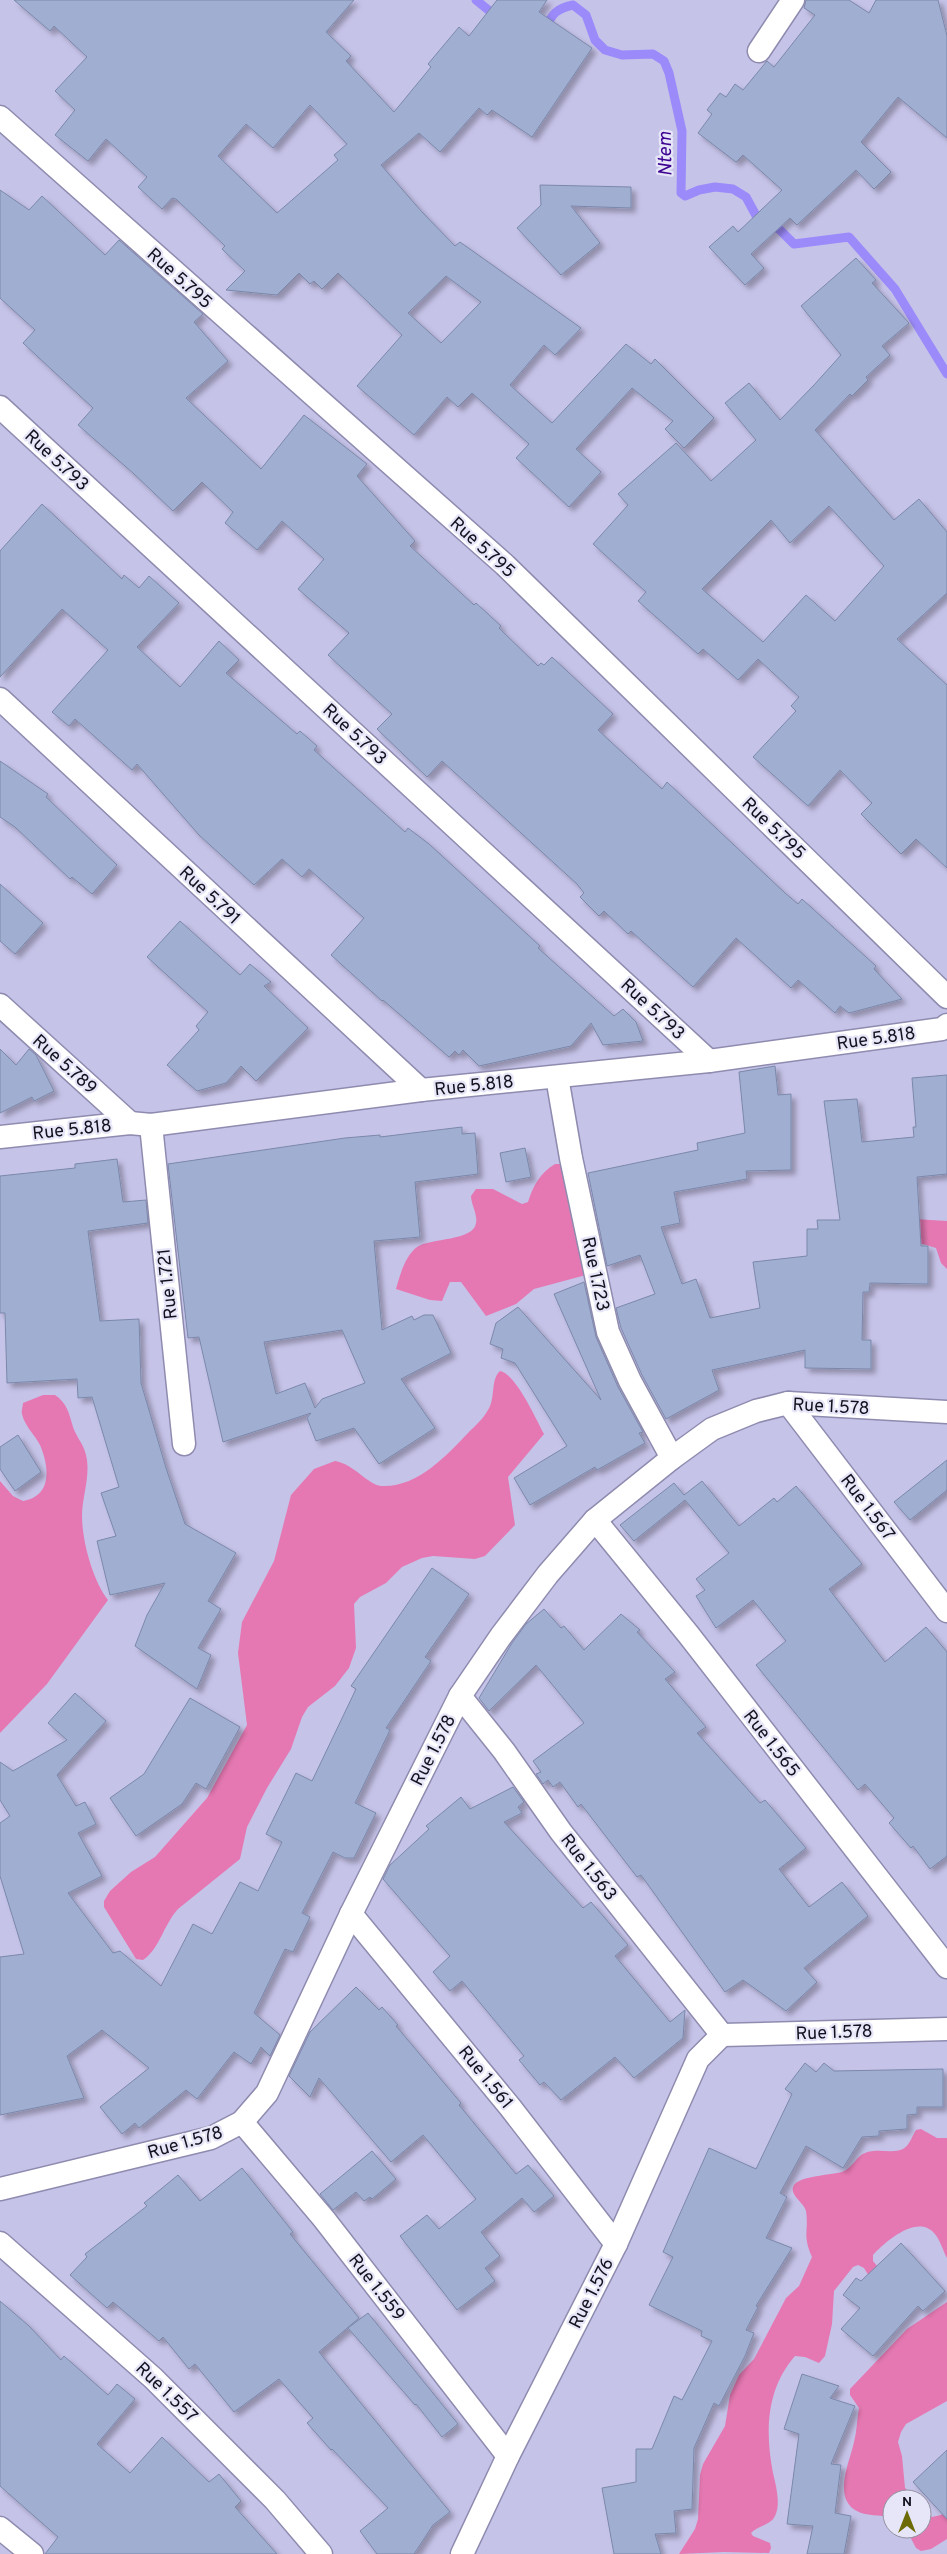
<svg xmlns="http://www.w3.org/2000/svg" width="947" height="2554" font-family="Overpass,sans-serif">
	<style>
		.green { fill: #e578b2 }
		.lines { fill: none; stroke-linecap: round; stroke-linejoin: round }
		.stream { stroke: #9b8afa; stroke-width: 9 }
		.building { fill: #a0aed1; stroke: #7b88aa; fill-rule: evenodd; filter: url(#shadow) }
		.minor-casing { stroke: #8e8baf; stroke-width: 25 }
		.minor { stroke: #fff; stroke-width: 22 }
		.labels { text-anchor: middle; stroke-width: 4.5; stroke-linejoin: round; paint-order: stroke }
		.street-label { font-size: 18px; fill: #12111e; stroke: #e7e6f9 }
		.water-label { font-size: 19px; font-style: italic; fill: #3c0290; stroke: #e7e6f9 }
	</style>
	<defs>
		<filter id="shadow"><feDropShadow dx="4.5" dy="4.5" stdDeviation="2.5" flood-color="#0004"/></filter>
	</defs>
	<rect width="100%" height="100%" fill="#c6c3e9"/>
	<g class="green">
		<path d="M555 1164H562L586 1275 534 1289 516 1304 486 1316 461 1282H450L442 1301 430 1300 396 1289C400 1275 405 1256 417 1247 430 1238 474 1241 476 1223 478 1215 471 1204 471 1196L476 1189H493L522 1204 528 1202C533 1186 540 1173 555 1164Z"/>
		<polygon points="914,1219 947,1221 947,1269 941,1263 936,1248 906,1239"/>
		<path d="M500 1371C516 1374 536 1419 544 1434L508 1477 515 1525 485 1556 475 1559 433 1556 422 1558 402 1567 386 1583 360 1597 354 1604 356 1648 349 1668 335 1686 308 1707 302 1717 291 1749 267 1788 247 1827 240 1859 178 1909C164 1924 159 1950 143 1960L136 1959 104 1907V1901L110 1891 131 1872 155 1857 207 1798 247 1725 238 1653 242 1622 274 1561 291 1495 314 1469 335 1461C354 1464 368 1485 381 1486 417 1488 446 1456 468 1433 475 1426 483 1419 488 1410 496 1398 490 1380 500 1371Z"/>
		<path d="M43 1395H55C67 1403 69 1413 73 1427 76 1436 84 1445 86 1455 91 1476 82 1496 82 1516 82 1541 93 1581 108 1600L47 1684 0 1733V1481L13 1496 23 1501C53 1496 49 1466 40 1445 35 1435 24 1425 22 1414 21 1411 23 1406 23 1403Z"/>
		<path d="M921 2129 937 2138H947V2258C943 2251 940 2239 934 2233 917 2214 885 2242 873 2255V2261L897 2291 882 2297 864 2268 858 2265 853 2267 834 2291 832 2324 825 2356 819 2363 805 2357 795 2356C766 2389 765 2432 773 2473 776 2486 781 2504 775 2516 770 2526 758 2525 751 2533L753 2536 770 2543 771 2548 769 2553 724 2552 679 2554 695 2529 698 2519 700 2475 703 2464 725 2426 730 2395 739 2375 754 2359 786 2298 799 2286 812 2257C802 2234 809 2232 806 2211 804 2202 788 2195 794 2185 800 2176 831 2175 842 2172 853 2168 856 2156 865 2153 877 2148 893 2154 903 2149 910 2145 912 2136 916 2130Z"/>
		<path d="M947 2302V2401L906 2424 901 2432 898 2442 902 2456 905 2488 917 2499H892V2518C880 2514 866 2517 855 2510 833 2496 850 2461 854 2442 857 2431 857 2419 859 2408L850 2395V2389L907 2329Z"/>
		<polygon points="922,2507 932,2517 941,2515 947,2511 947,2539 931,2549 921,2551 916,2548 906,2529 922,2529"/>
	</g>
	<g class="lines">
		<g class="stream">
			<polyline points="476,0 497,17"/>
			<path d="M547 29C550 14 558 8 573 5L586 15 595 40 605 50 622 55 653 54 664 61 669 73 682 131 681 193 685 196 699 190 715 187 733 189 746 197 759 221 779 229 794 244 849 237 895 289 947 374"/>
		</g>
	</g>
	<g class="building">
		<path d="M14 0H354L326 32 351 56 346 61 394 112 431 67 428 64 459 27 469 36 497 0H547L539 12 592 48 532 137 492 110 487 115 479 108 440 152 419 133 381 165 422 212 455 246 460 242 581 328 555 355 544 345 510 385 552 423 626 344 651 364 655 359 714 418 684 448 665 429 673 421 632 388 576 449 601 472 569 507 516 458 529 444 472 393 458 407 447 397 414 435 357 386 402 335 338 273 322 289 314 281 310 284 299 273 277 295 226 290 245 271 222 249 225 246 176 199 172 198 162 209 138 187 147 177 106 139 88 161 55 135 75 110 55 91 87 57 54 26 50 31ZM310 105 347 144 334 155 338 160 277 213 218 156 246 124 273 148ZM446 276 481 302 441 343 408 313Z"/>
		<polygon points="806,0 849,0 869,13 876,0 938,0 947,36 947,138 898,97 861,142 891,172 874,189 856,170 797,225 790,218 751,254 764,268 745,285 709,247 733,226 738,232 782,190 743,155 736,162 698,133 712,114 707,110 720,93 726,97 735,84 743,90 767,61 774,67 815,15 804,8"/>
		<polygon points="540,185 631,187 631,208 571,206 600,243 561,275 517,228 541,205"/>
		<polygon points="0,190 29,210 42,196 105,255 119,240 203,314 194,322 228,361 186,398 261,469 304,415 367,464 357,476 415,541 410,546 474,605 476,603 501,626 499,628 538,666 541,663 544,665 552,657 613,714 598,730 662,789 667,782 785,893 798,904 802,899 876,966 874,969 902,999 849,1013 840,1006 835,1013 798,980 791,988 736,938 693,987 631,931 628,934 604,911 599,916 580,897 584,893 577,884 442,761 427,777 377,729 392,714 328,655 349,633 298,589 324,559 282,521 257,550 225,523 233,512 202,482 173,511 133,473 78,425 93,408 23,343 35,330 0,298"/>
		<path d="M856 258 876 280 872 283 909 323 882 346 890 355 866 377 868 380 852 396 850 394 815 430 894 520 919 499 947 532V593L897 639 947 685V868L916 839 901 854 861 814 872 803 840 770 808 806 753 757 796 711 791 706 799 697 758 659 738 680 703 649 698 654 638 601 646 592 593 544 628 505 618 494 676 443 711 481 756 440 725 403 749 383 780 420 814 385 841 355 801 306ZM829 506 884 566 835 621 806 595 763 642 702 589 771 520 790 543Z"/>
		<polygon points="42,504 122,579 124,575 139,588 149,576 179,603 137,647 180,687 219,641 239,660 226,673 297,734 300,731 317,746 314,750 405,832 408,828 429,844 540,946 538,948 614,1016 623,1009 636,1022 643,1041 603,1045 591,1023 571,1046 479,1066 463,1050 459,1055 455,1051 449,1057 383,1000 382,1001 331,955 364,918 309,869 302,877 282,859 254,885 199,835 137,764 132,770 75,719 69,726 52,712 108,650 62,609 0,677 0,551"/>
		<polygon points="0,761 48,794 46,797 117,865 92,894 72,877 70,879 15,827 0,817"/>
		<polygon points="0,884 43,923 15,954 0,941"/>
		<polygon points="180,921 240,975 250,964 271,982 264,986 308,1028 256,1081 241,1066 226,1083 197,1091 167,1065 199,1030 196,1026 208,1012 147,957"/>
		<polygon points="0,1049 16,1065 29,1049 36,1055 54,1091 34,1101 32,1097 0,1113"/>
		<polygon points="775,1066 778,1095 791,1094 791,1170 746,1171 747,1179 674,1192 680,1223 661,1227 682,1284 696,1279 710,1318 760,1308 753,1262 807,1256 807,1229 818,1229 817,1220 840,1220 824,1101 857,1099 862,1142 914,1137 913,1127 916,1127 912,1078 947,1075 947,1174 917,1177 921,1246 928,1246 928,1284 870,1283 869,1292 863,1292 862,1340 871,1340 871,1369 805,1368 805,1350 712,1370 719,1390 666,1419 642,1375 621,1328 616,1308 655,1294 640,1255 607,1266 588,1173 698,1150 697,1143 745,1133 739,1072"/>
		<path d="M462 1127V1134L475 1133 478 1174 415 1182 420 1237 374 1241 382 1330 412 1316 414 1320 424 1315H433L451 1353 401 1379 435 1428 379 1464 354 1428 316 1441 307 1418 311 1413 223 1442 199 1337 188 1338 168 1164 345 1138 380 1135V1137ZM342 1330 365 1383 322 1399 315 1408 305 1383 276 1394 264 1342Z"/>
		<polygon points="525,1148 531,1177 506,1182 500,1153"/>
		<polygon points="117,1159 123,1202 146,1200 148,1223 88,1231 100,1321 139,1319 141,1383 166,1468 185,1524 236,1553 208,1601 221,1609 198,1648 211,1655 197,1689 135,1646 147,1615 165,1583 110,1595 97,1541 116,1536 101,1493 119,1487 92,1397 78,1398 77,1379 7,1383 5,1313 0,1313 0,1176 75,1168 75,1164"/>
		<polygon points="584,1282 596,1337 618,1387 643,1432 639,1433 645,1443 597,1470 595,1467 530,1505 514,1478 567,1446 515,1363 501,1358 503,1349 490,1344 496,1323 518,1307 601,1400 554,1294"/>
		<polygon points="18,1435 41,1472 15,1491 0,1469 0,1447"/>
		<polygon points="947,1460 947,1490 910,1520 894,1502"/>
		<polygon points="702,1481 739,1526 774,1498 777,1502 796,1486 862,1564 829,1589 885,1662 926,1627 947,1652 947,1856 930,1869 913,1846 911,1848 889,1823 894,1818 865,1784 858,1790 756,1665 786,1641 753,1600 716,1628 696,1596 705,1590 696,1579 729,1553 685,1500 634,1541 620,1525 674,1483 684,1495"/>
		<polygon points="432,1568 469,1594 425,1657 431,1661 386,1728 390,1730 355,1803 376,1813 354,1858 345,1858 333,1852 302,1913 310,1917 293,1952 285,1949 254,2013 280,2035 270,2056 261,2047 251,2064 234,2052 197,2099 186,2090 139,2128 135,2123 122,2134 100,2107 149,2068 102,2030 67,2056 84,2098 0,2115 0,1957 24,1954 0,1876 0,1823 10,1816 0,1800 0,1762 13,1771 67,1740 48,1723 75,1693 106,1721 57,1775 76,1806 85,1802 96,1824 78,1833 102,1876 68,1893 113,1953 120,1951 161,1986 193,1924 212,1934 240,1882 258,1891 282,1842 266,1834 296,1773 312,1781 356,1689 351,1686"/>
		<polygon points="544,1609 561,1628 564,1626 584,1650 621,1614 640,1630 637,1632 675,1672 665,1679 706,1727 697,1733 760,1803 765,1800 806,1848 779,1869 809,1907 842,1882 868,1916 804,1968 817,1982 786,2011 743,1980 725,1992 641,1875 637,1877 581,1804 578,1807 560,1782 553,1787 548,1780 543,1784 536,1774 541,1772 533,1761 584,1723 536,1665 489,1711 479,1698 512,1643 526,1624"/>
		<polygon points="190,1698 240,1727 206,1789 196,1783 182,1804 136,1836 110,1798 144,1774"/>
		<polygon points="513,1787 524,1802 518,1807 522,1813 504,1822 583,1908 591,1902 628,1945 615,1956 670,2022 685,2010 683,2038 634,2078 615,2057 561,2100 544,2082 540,2085 519,2060 524,2056 462,1981 450,1991 433,1972 450,1956 383,1879 390,1865 429,1829 426,1826 461,1797 470,1809"/>
		<polygon points="356,1987 379,2010 382,2007 398,2025 396,2026 461,2103 459,2105 516,2174 528,2165 554,2196 534,2212 522,2198 481,2232 500,2256 485,2268 495,2281 457,2310 400,2236 427,2215 439,2229 476,2199 423,2135 391,2162 319,2078 310,2097 289,2076 310,2032"/>
		<polygon points="805,2063 816,2072 824,2063 834,2071 943,2069 943,2107 917,2107 917,2114 907,2115 907,2129 879,2131 879,2136 862,2137 843,2168 806,2146 780,2193 787,2197 766,2238 792,2248 756,2306 758,2307 746,2330 754,2333 745,2356 719,2406 714,2403 694,2448 692,2509 674,2511 676,2533 655,2534 661,2554 614,2554 602,2488 636,2482 636,2449 652,2449 674,2396 682,2400 712,2341 701,2336 702,2331 649,2305 673,2257 663,2252 709,2148 756,2169 792,2094 785,2089"/>
		<polygon points="372,2151 396,2179 372,2199 370,2197 364,2201 356,2192 333,2210 320,2194"/>
		<polygon points="242,2168 293,2232 290,2234 359,2318 319,2352 450,2512 433,2525 414,2554 377,2554 360,2531 388,2508 332,2449 331,2450 307,2423 313,2418 279,2379 234,2412 195,2364 189,2369 163,2337 159,2341 113,2302 107,2308 70,2275 87,2257 85,2254 147,2206 144,2203 178,2175 200,2201"/>
		<polygon points="901,2243 945,2291 923,2311 918,2306 873,2356 841,2329 860,2308 843,2295 856,2278 861,2281"/>
		<polygon points="0,2301 29,2326 61,2360 64,2356 108,2395 117,2384 135,2399 97,2444 130,2473 162,2437 209,2482 219,2474 241,2501 235,2507 277,2554 45,2554 58,2537 0,2486"/>
		<polygon points="368,2313 458,2424 442,2437 416,2404 415,2405 348,2328"/>
		<polygon points="802,2374 839,2386 830,2398 855,2406 831,2464 841,2465 835,2513 851,2516 844,2554 807,2554 813,2526 787,2524 799,2434 784,2429"/>
		<polygon points="947,2450 947,2519 913,2482"/>
	</g>
	<g class="lines">
		<g class="minor-casing">
			<g id="minor">
				<polyline points="759,51 793,0"/>
				<polyline points="0,117 505,565 947,997"/>
				<polyline points="0,407 709,1061"/>
				<polyline points="0,699 421,1090"/>
				<polyline points="0,1005 130,1123"/>
				<polyline points="557,1077 571,1158 608,1332 630,1381 672,1458"/>
				<polyline points="151,1125 184,1444"/>
				<polyline points="0,1137 130,1123 151,1125 421,1090 709,1061 942,1029 947,1025"/>
				<polyline points="788,1403 947,1611"/>
				<polyline points="595,1520 688,1634 947,1967"/>
				<polyline points="460,1696 504,1751 561,1832 722,2035"/>
				<polyline points="351,1914 510,2107 616,2244"/>
				<polyline points="722,2035 947,2029"/>
				<polyline points="242,2122 324,2219 508,2456"/>
				<polyline points="0,2189 211,2138 242,2122 267,2093 351,1914 460,1696 501,1636 548,1574 595,1520 672,1458 712,1429 756,1411 788,1403 947,1412"/>
				<polyline points="0,2243 153,2378 275,2500 321,2554"/>
				<polyline points="0,2528 32,2554"/>
				<polyline points="462,2554 508,2456 616,2244 698,2059 722,2035"/>
			</g>
		</g>
		<use href="#minor" class="minor"/>
	</g>
	<g class="labels">
		<g class="street-label">
			<text transform="translate(180 278) rotate(42)" y="6">Rue 5.795</text>
			<text transform="translate(57 460) rotate(43)" y="6">Rue 5.793</text>
			<text transform="translate(483 547) rotate(42)" y="6">Rue 5.795</text>
			<text transform="translate(355 734) rotate(43)" y="6">Rue 5.793</text>
			<text transform="translate(774 828) rotate(44)" y="6">Rue 5.795</text>
			<text transform="translate(210 895) rotate(43)" y="6">Rue 5.791</text>
			<text transform="translate(653 1009) rotate(43)" y="6">Rue 5.793</text>
			<text transform="translate(876 1038) rotate(-8)" y="6">Rue 5.818</text>
			<text transform="translate(65 1064) rotate(42)" y="6">Rue 5.789</text>
			<text transform="translate(474 1085) rotate(-6)" y="6">Rue 5.818</text>
			<text transform="translate(72 1129) rotate(-6)" y="6">Rue 5.818</text>
			<text transform="translate(596 1274) rotate(78)" y="6">Rue 1.723</text>
			<text transform="translate(167 1284) rotate(-96)" y="6">Rue 1.721</text>
			<text transform="translate(831 1406) rotate(3)" y="6">Rue 1.578</text>
			<text transform="translate(868 1507) rotate(53)" y="6">Rue 1.567</text>
			<text transform="translate(772 1743) rotate(52)" y="6">Rue 1.565</text>
			<text transform="translate(433 1750) rotate(-63)" y="6">Rue 1.578</text>
			<text transform="translate(589 1867) rotate(52)" y="6">Rue 1.563</text>
			<text transform="translate(834 2032) rotate(-2)" y="6">Rue 1.578</text>
			<text transform="translate(486 2077) rotate(51)" y="6">Rue 1.561</text>
			<text transform="translate(185 2142) rotate(-16)" y="6">Rue 1.578</text>
			<text transform="translate(377 2287) rotate(52)" y="6">Rue 1.559</text>
			<text transform="translate(591 2293) rotate(-63)" y="6">Rue 1.576</text>
			<text transform="translate(167 2392) rotate(44)" y="6">Rue 1.557</text>
		</g>
		<g class="water-label">
			<text transform="translate(664 154) rotate(-91)" y="7">Ntem</text>
		</g>
	</g>
	<g transform="translate(907 2514)"><circle r="24" fill="#e7e6f9" stroke="#9291a1"/>
	<path d="M0-4L9 19L0 12L-9 19Z" fill="#6c6b08"/>
	<text y="-8" font-size="14" font-weight="bold" text-anchor="middle" fill="#12111e">N</text>
	</g>
</svg>
